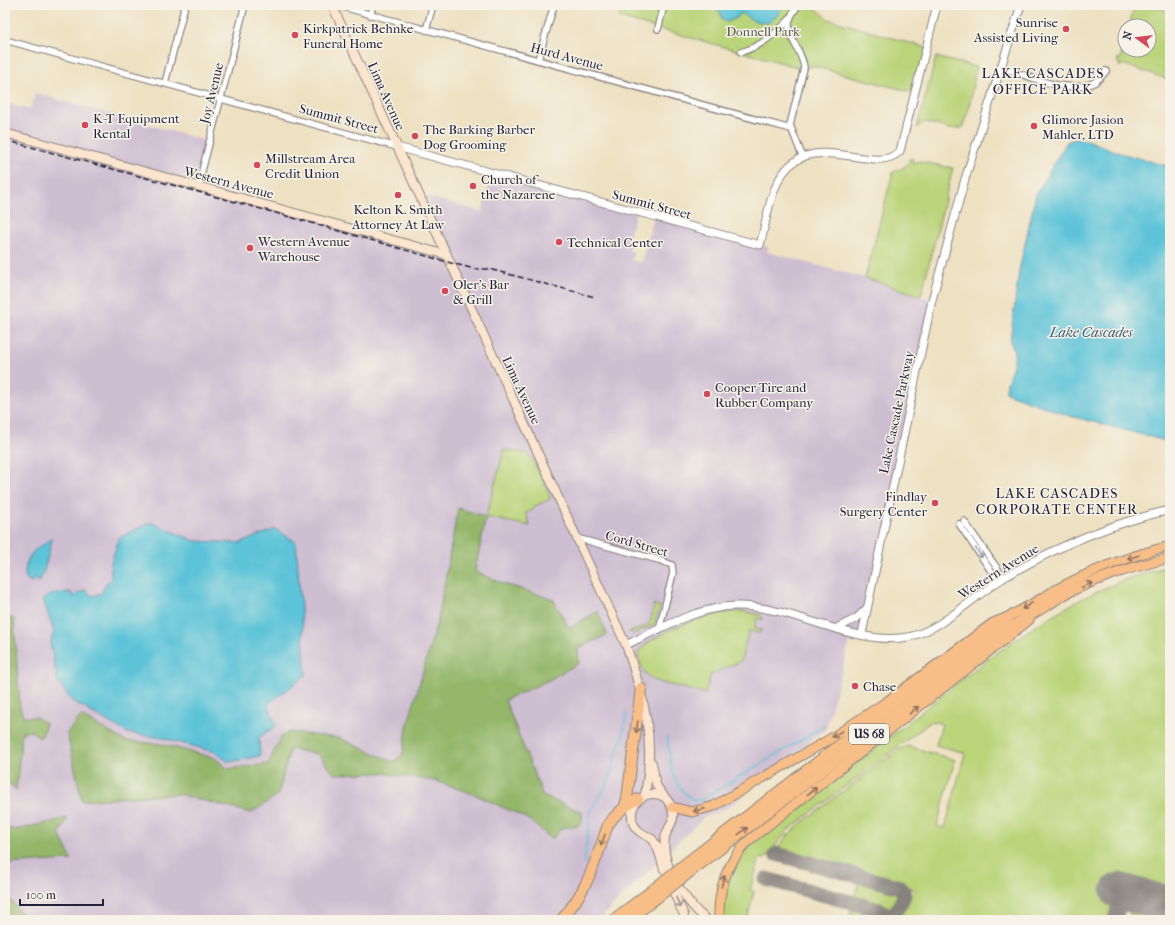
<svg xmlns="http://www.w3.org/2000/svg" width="1175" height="925" font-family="'IM FELL French Canon',serif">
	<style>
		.industrial { fill: #cebed1 }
		.green { fill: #bad479; stroke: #6e7b5a }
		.forest { fill: #93b669; stroke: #5a6c52 }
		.water { fill: #5bc3d8; stroke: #3e728a }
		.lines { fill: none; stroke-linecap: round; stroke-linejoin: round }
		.stream { stroke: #5bc3d8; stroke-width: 1.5 }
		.taxiway { stroke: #88827e; stroke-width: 15 }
		.runway { stroke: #88827e; stroke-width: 37 }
		.minor-casing { stroke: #88827e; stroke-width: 8 }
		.tertiary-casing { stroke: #88827e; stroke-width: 9 }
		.secondary-casing { stroke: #88827e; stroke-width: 10 }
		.trunk-casing { stroke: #88827e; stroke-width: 11 }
		.motorway-casing { stroke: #88827e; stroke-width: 12 }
		.minor { stroke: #fff; stroke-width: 5.5 }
		.tertiary { stroke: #fff; stroke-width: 7 }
		.secondary { stroke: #fce5cf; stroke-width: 8 }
		.trunk { stroke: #f7be88; stroke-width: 9 }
		.motorway { stroke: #f7be88; stroke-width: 10 }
		.rail { stroke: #22223b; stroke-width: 1.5; stroke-dasharray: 6 3; stroke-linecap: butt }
		.motorway-bridge-casing { stroke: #88827e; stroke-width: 12; stroke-linecap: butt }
		.motorway-bridge { stroke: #f7be88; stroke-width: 10 }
		.oneway { stroke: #9c9ca7 }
		.oneway2 { stroke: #8c7062 }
		.oneway3 { stroke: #9a8d8c }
		.poi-dot { fill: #d1495b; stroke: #f7f3e8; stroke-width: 1.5 }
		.labels { text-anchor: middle; stroke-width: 3; stroke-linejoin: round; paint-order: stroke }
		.shield { fill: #f7f3e8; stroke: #62616f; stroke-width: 1 }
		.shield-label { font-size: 12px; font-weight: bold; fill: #22223b }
		.poi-label { font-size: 13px; fill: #22223b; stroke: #f7f3e8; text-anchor: start }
		.park-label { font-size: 13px; fill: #50574e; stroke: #f7f3e8 }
		.street-label { font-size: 13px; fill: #22223b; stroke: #f7f3e8 }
		.neighbourhood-label { font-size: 14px; letter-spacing: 1px; fill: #22223b; stroke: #f7f3e8 }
		.water-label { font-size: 14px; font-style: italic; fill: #365a72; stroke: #f7f3e8 }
	</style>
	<rect width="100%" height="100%" fill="#f7f3e8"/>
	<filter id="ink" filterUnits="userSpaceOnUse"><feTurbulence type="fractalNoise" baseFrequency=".025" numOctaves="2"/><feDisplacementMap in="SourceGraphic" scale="8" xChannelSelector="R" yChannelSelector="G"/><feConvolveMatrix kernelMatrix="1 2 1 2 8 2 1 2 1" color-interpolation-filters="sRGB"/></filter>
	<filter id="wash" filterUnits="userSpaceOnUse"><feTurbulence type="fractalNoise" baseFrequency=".012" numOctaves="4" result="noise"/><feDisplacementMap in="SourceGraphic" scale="16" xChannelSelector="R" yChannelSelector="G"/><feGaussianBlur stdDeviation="0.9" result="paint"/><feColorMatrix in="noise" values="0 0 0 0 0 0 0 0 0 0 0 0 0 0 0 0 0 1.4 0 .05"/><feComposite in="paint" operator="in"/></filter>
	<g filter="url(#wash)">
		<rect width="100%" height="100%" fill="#eee1c2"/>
		<polygon class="industrial" points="35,93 210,142 198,186 446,255 419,194 482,212 492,172 636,212 627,243 631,244 629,251 634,252 632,260 641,263 654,217 760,245 768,247 767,252 865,278 932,300 862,634 852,632 826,729 729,807 703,818 603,915 606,920 5,920 5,103 30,110"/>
		<g class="green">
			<polygon points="622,5 812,5 828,19 927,48 916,93 812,66 804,69 619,18"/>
			<polygon points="1135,5 1149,5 1170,12 1170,80 1122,64 1120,67 1117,59 1120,59 1125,40 1125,50 1149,50 1149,26 1129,26"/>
			<polygon points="936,57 976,67 969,108 962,128 950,129 925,122 917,128"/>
			<path d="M910 158 913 159V164H916L917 161 953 168 921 296 865 278 893 172C901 169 908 167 910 158Z"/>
			<polygon points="504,450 528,453 535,464 550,496 550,499 535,506 533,510 526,513 530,526 486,517"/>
			<path d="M1170 566V890L1120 877 1108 920H900L914 890 900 882 778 848 787 836 799 825 898 750 908 746 955 760 937 826 945 828 965 753 936 745 942 724 932 721 787 831 765 859 760 858 750 890 754 892 747 920H724C721 891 730 872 746 849 798 809 850 769 901 728 983 663 1065 590 1170 566Z"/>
			<path d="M654 604 660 607 654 625 633 634 629 632C650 626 651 625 654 604Z"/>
			<path d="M742 611 761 615 763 620 757 618 755 628 761 629 760 633 749 631 741 661 711 674 705 694 659 682C646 678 638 666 638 652 657 629 713 612 742 611Z"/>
			<polygon points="859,879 897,890 899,894 892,906 887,909 854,900"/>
			<polygon points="856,908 880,915 883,920 848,920 851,911 854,912"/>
			<polygon points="1142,909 1170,916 1170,920 1128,920 1131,912"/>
		</g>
		<g class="forest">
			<polygon points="458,508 486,517 475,571 504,584 553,599 569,628 598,611 607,635 578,648 579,663 547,681 505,700 543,796 582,812 582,822 578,826 562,828 552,839 526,818 476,795 435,781 382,773 334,774 318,754 290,749 278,795 251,813 178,794 82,801 67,733 81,716 125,741 161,744 215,758 228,769 268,764 281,737 288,732 339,738 394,762 403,754 407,727 438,619"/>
			<polygon points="8,617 14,619 20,709 24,717 36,717 46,724 42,736 39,738 33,731 22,732 16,790 5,780 5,630"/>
			<polygon points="68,818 59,834 72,860 7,864 5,869 5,827 15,830"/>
			<polygon points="5,888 7,895 26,920 10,920 5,909"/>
		</g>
		<g class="water">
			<polygon points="712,5 784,5 777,16 768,23 754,21 741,13 737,18 727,22 722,20 720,12"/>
			<path d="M1077 138 1090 141 1117 152 1170 167V442L1070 416 1006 393C1005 375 1022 360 1010 342L1019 271 1036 194 1067 142Z"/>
			<polygon points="150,522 195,541 240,543 275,529 296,542 306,675 268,704 276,726 259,737 260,756 229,762 215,752 163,738 128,733 72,701 58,682 50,644 54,632 43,599 55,593 71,592 74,598 77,594 85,590 92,596 102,593 104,587 111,578 111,563 119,538"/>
			<path d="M50 539H52C48 554 46 569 39 582L35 577 32 582C18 579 28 557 35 550 39 545 46 545 50 539Z"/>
		</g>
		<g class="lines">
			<g class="stream">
				<polyline points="706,6 709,5"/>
				<path d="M667 737C672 765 668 781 693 800H701L824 726"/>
				<polyline points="584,865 590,811 608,784 618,747 622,741 626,714"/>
			</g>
			<g class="taxiway">
				<path d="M776 854 900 887C911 896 894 909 892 920"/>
				<polyline points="766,879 880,910 888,915 891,920"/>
				<polyline points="1115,920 1122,892"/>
			</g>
			<polyline class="runway" points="1119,891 1170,905"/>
		</g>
	</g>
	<g filter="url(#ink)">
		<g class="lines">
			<g class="minor-casing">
				<g id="minor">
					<polyline points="336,5 791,129"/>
					<path d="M798 5C795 10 790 16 789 22 787 38 803 52 804 68L790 125 803 158"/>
					<polyline points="370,15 373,5"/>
					<polyline points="658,29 664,5"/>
					<polyline points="426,30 433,5"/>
					<polyline points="5,40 397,147"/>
					<path d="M741 52C762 46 775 34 790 19"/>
					<polyline points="538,60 554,5"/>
					<path d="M1001 67C1026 75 1070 96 1095 82 1099 79 1103 75 1106 71"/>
					<polyline points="165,83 185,5"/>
					<polyline points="198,186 245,5"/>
					<polyline points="964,521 1004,578"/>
					<polyline points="959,524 998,581"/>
					<polyline points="576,538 659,560 672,565 673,573 659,630"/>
				</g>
			</g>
			<g class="tertiary-casing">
				<g id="tertiary">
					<path d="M397 147 760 245C766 223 769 197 780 178 811 125 875 178 900 151L937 5"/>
					<polyline points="837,628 857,618 867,608"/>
					<polyline points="862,634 932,300 965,179 1021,5"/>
					<path d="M626 645C660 629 697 607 736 606 793 605 853 647 908 637 942 630 975 595 1005 577 1057 546 1112 523 1170 510"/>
				</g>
			</g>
			<g class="secondary-casing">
				<g id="secondary">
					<path d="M332 5 626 645C644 698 656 738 645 795"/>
					<polyline points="5,133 447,255"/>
					<path d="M652 763C654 770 654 777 656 784 660 795 672 801 673 812 675 823 666 829 665 838 660 865 687 904 707 920"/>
					<path d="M664 797C656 793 648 793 641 798 629 806 629 824 640 832 644 835 651 837 653 840 659 847 661 861 664 869"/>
					<polyline points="669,882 684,915 683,920"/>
				</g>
			</g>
			<g class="trunk-casing">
				<g id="trunk">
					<path d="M1047 606C1075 584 1135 566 1170 558"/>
					<path d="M672 807 692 812 714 806 830 739 889 700 993 623C1018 615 1040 598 1063 586 1097 568 1133 555 1170 546"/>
					<path d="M719 920C718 889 726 864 748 841L1029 620"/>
				</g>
			</g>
			<g class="motorway-casing">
				<g id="motorway">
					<polyline points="624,808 627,799 641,688"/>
					<polyline points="686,863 907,693 1008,618"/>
					<polyline points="690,872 983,647 1016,624 1052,602"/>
					<path d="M561 920C588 890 595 862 608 825 616 813 626 805 638 799"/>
					<polyline points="613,920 655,888"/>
					<polyline points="628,920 658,897"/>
				</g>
			</g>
			<use href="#minor" class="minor"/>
			<use href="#tertiary" class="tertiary"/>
			<use href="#secondary" class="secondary"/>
			<use href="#trunk" class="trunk"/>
			<use href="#motorway" class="motorway"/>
			<polyline class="rail" points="5,140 276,213 451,263 475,269 489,269 595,297"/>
			<g class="motorway-bridge-casing">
				<g id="motorway-bridge">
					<polyline points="655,888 686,863"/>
					<polyline points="658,897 690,872"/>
				</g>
			</g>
			<use href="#motorway-bridge" class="motorway-bridge"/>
		</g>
		<defs><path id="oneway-shaft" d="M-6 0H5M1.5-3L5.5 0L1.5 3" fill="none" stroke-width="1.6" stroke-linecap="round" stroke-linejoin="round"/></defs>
		<use class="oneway" href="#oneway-shaft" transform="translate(979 553) rotate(56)"/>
		<g class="oneway2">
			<use href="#oneway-shaft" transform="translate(1133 557) rotate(162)"/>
			<use href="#oneway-shaft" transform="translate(1087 585) rotate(-24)"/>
			<use href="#oneway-shaft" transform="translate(1027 606) rotate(148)"/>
			<use href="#oneway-shaft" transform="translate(914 710) rotate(-39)"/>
			<use href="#oneway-shaft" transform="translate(637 727) rotate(97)"/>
			<use href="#oneway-shaft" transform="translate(837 734) rotate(147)"/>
			<use href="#oneway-shaft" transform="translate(812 791) rotate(-37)"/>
			<use href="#oneway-shaft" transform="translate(699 810) rotate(167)"/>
			<use href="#oneway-shaft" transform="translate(743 831) rotate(-38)"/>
			<use href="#oneway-shaft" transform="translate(603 840) rotate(109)"/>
			<use href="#oneway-shaft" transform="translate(723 881) rotate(-73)"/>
		</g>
		<use class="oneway3" href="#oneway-shaft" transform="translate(678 902) rotate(66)"/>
	</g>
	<g class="poi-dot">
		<circle cx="1066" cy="29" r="4"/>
		<circle cx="295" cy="35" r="4"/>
		<circle cx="85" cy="125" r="4"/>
		<circle cx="1034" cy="126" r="4"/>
		<circle cx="415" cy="136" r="4"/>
		<circle cx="257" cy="165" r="4"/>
		<circle cx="473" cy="186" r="4"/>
		<circle cx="398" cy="195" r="4"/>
		<circle cx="559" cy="242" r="4"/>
		<circle cx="250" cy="248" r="4"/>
		<circle cx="445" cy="291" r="4"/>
		<circle cx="707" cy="394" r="4"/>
		<circle cx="935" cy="503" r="4"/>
		<circle cx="855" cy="686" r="4"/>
	</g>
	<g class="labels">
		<rect class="shield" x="849" y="724" width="40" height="20" rx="3"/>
		<g class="shield-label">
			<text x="869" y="738">US 68</text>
		</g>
		<g class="poi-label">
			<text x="1058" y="27" text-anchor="end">Sunrise<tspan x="1058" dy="15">Assisted Living</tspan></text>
			<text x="303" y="33">Kirkpatrick Behnke<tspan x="303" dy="15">Funeral Home</tspan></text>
			<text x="93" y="123">K-T Equipment<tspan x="93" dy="15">Rental</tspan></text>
			<text x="1042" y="124">Glimore Jasion<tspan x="1042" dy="15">Mahler, LTD</tspan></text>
			<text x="423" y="134">The Barking Barber<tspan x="423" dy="15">Dog Grooming</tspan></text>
			<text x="265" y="163">Millstream Area<tspan x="265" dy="15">Credit Union</tspan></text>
			<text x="481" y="184">Church of<tspan x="481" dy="15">the Nazarene</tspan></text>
			<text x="398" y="214" text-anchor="middle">Kelton K. Smith<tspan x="398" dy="15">Attorney At Law</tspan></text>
			<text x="258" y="246">Western Avenue<tspan x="258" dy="15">Warehouse</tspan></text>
			<text x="567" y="247">Technical Center</text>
			<text x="453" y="289">Oler's Bar<tspan x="453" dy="15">&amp; Grill</tspan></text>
			<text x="715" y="392">Cooper Tire and<tspan x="715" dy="15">Rubber Company</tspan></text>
			<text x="927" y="501" text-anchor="end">Findlay<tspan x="927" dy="15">Surgery Center</tspan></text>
			<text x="863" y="691">Chase</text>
		</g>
		<g class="park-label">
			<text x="763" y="36">Donnell Park</text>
		</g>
		<g class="street-label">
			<text transform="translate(567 56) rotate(15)" y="5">Hurd Avenue</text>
			<text transform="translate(211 93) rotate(-76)" y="5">Joy Avenue</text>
			<text transform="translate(387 96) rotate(66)" y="5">Lima Avenue</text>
			<text transform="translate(339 118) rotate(15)" y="5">Summit Street</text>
			<text transform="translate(229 182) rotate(15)" y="5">Western Avenue</text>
			<text transform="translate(652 204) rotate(15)" y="5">Summit Street</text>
			<text transform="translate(522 390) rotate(65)" y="5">Lima Avenue</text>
			<text transform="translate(896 412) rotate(-78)" y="5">Lake Cascade Parkway</text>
			<text transform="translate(637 543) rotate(16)" y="5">Cord Street</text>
			<text transform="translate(998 571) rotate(-32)" y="5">Western Avenue</text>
		</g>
		<g class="neighbourhood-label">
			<text x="1043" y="78">LAKE CASCADES<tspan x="1043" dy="16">OFFICE PARK</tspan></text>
			<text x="1057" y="498">LAKE CASCADES<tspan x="1057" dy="16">CORPORATE CENTER</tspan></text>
		</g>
		<g class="water-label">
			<text x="1091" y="337">Lake Cascades</text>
		</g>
	</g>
	<rect width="1175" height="925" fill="none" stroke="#f7f3e8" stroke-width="20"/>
	<g transform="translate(1137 38) rotate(285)"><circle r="19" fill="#f7f3e8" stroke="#a29fa3"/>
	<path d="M0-3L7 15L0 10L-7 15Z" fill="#d1495b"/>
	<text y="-6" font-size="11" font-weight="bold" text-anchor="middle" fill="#22223b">N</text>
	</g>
	<path d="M20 899v6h83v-6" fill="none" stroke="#22223b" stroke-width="2"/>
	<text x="26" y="899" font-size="12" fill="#22223b" stroke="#f7f3e8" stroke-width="3" paint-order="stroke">100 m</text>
</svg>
